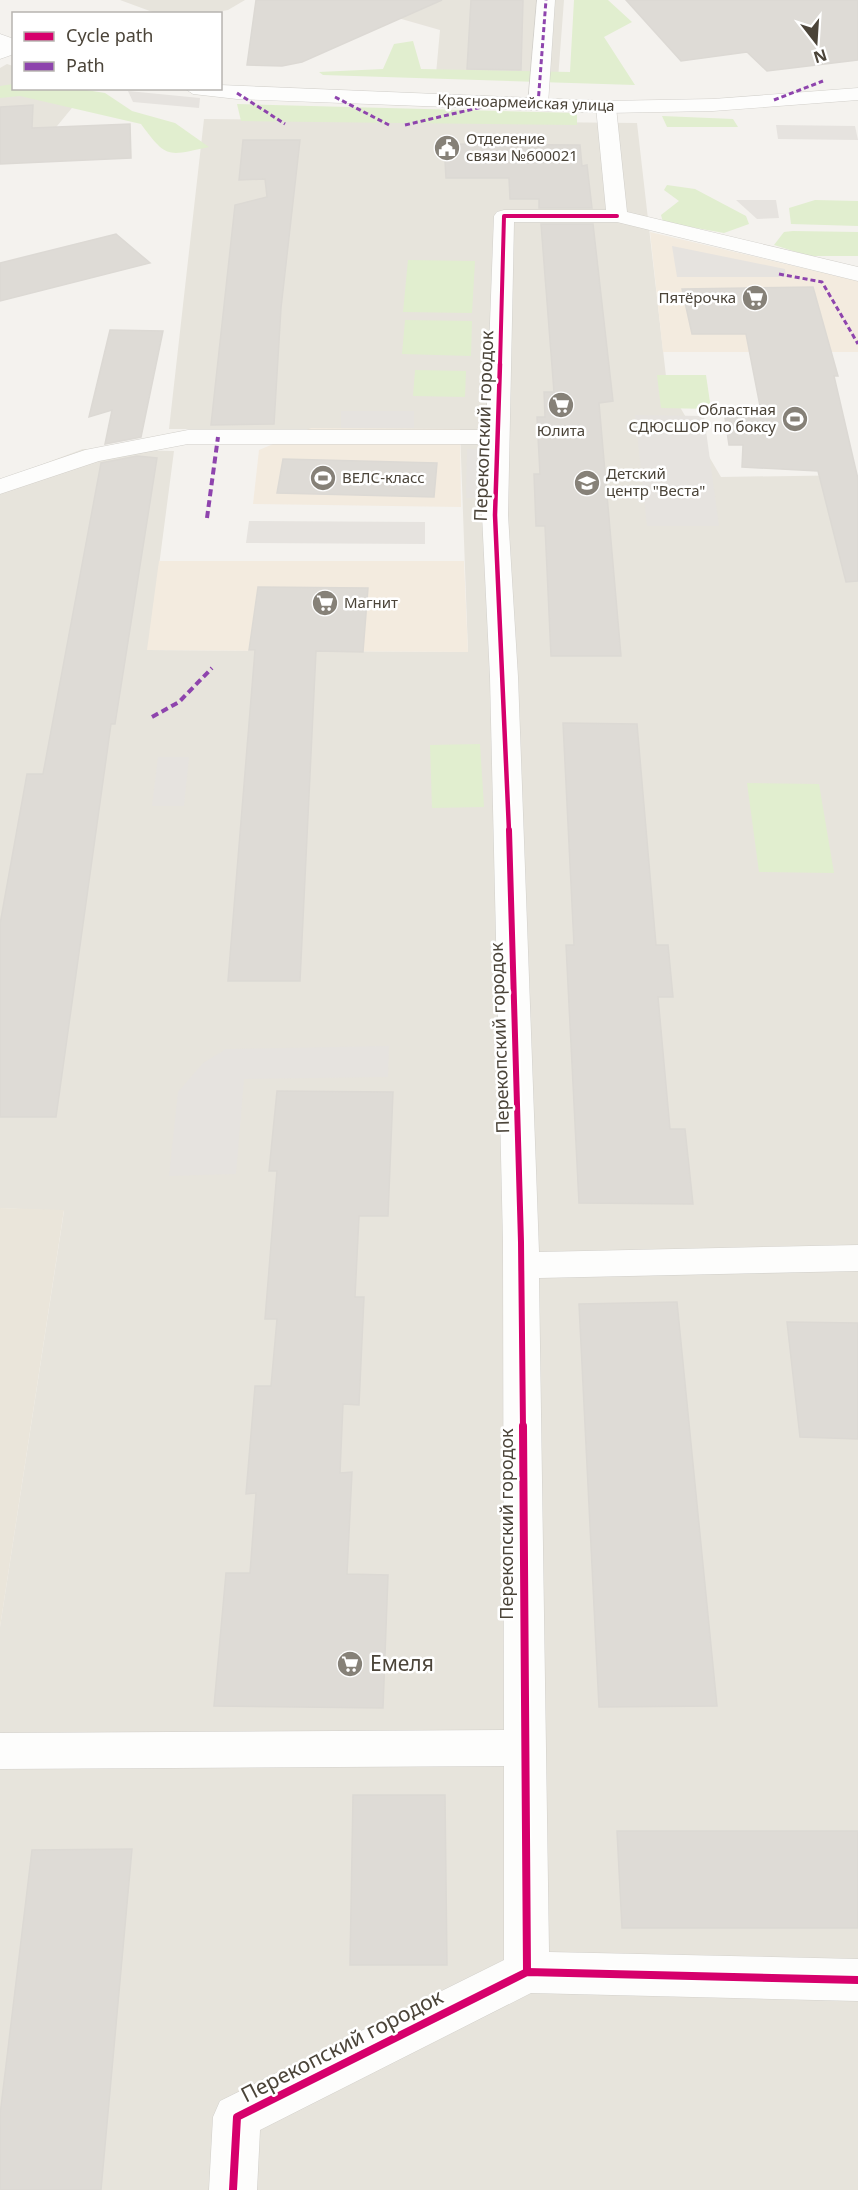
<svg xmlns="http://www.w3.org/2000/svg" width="858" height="2190" font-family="'Noto Sans',sans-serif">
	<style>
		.residential { fill: #e7e4dc }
		.commercial { fill: #f3ebdf }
		.education { fill: #eae5da }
		.green { fill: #e1eecf }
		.parking { fill: #e6e3df }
		.building { fill: #dedbd6; stroke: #dcd9d4; stroke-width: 1.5 }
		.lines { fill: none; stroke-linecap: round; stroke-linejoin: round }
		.minor-casing { stroke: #d2d0cb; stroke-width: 1 }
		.tertiary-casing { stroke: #d2d0cb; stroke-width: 1 }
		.minor { fill: #fdfdfc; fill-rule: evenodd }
		.tertiary { fill: #fdfdfc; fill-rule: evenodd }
		.quiet-far1 { stroke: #8e44ad; stroke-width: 3; stroke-dasharray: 5 3; stroke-linecap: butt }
		.quiet { stroke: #8e44ad; stroke-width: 4; stroke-dasharray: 7 4; stroke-linecap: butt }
		.cycleway-far3-casing { stroke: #fff; stroke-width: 6 }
		.cycleway-far2-casing { stroke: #fff; stroke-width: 8 }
		.cycleway-far1-casing { stroke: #fff; stroke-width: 10 }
		.cycleway-casing { stroke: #fff; stroke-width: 11 }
		.cycleway-far3 { stroke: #d6006c; stroke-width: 4 }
		.cycleway-far2 { stroke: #d6006c; stroke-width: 4.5 }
		.cycleway-far1 { stroke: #d6006c; stroke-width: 6 }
		.cycleway { stroke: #d6006c; stroke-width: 8 }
		.labels { text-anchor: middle; stroke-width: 5; stroke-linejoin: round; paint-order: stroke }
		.far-street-label { font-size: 15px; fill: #4b4439; stroke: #fff }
		.far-poi-label { font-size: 15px; fill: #4b4439; stroke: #fff; text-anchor: start }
		.street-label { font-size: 18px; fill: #4b4439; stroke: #fff }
		.near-poi-label { font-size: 21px; fill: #4b4439; stroke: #fff; text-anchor: start }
		.near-street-label { font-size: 21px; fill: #4b4439; stroke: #fff }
	</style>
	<rect width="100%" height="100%" fill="#f4f2ee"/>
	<g class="residential">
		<polygon points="120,0 245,0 228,10 212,13 158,14"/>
		<polygon points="335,0 564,0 558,79 436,74 440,30"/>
		<polygon points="7,64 13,66 14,88 77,88 85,92 39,148 0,149 0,68"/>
		<polygon points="204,119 637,123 667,385 721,477 858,475 858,2190 0,2190 0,1627 64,1211 0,1208 0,480 83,449 174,451 148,650 468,652 460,429 169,429"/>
	</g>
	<g class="commercial">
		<polygon points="650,232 858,281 858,352 663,352"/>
		<polygon points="311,428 460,429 461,507 253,504 259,450"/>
		<polygon points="159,561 464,561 468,652 147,650"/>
	</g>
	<polygon class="education" points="0,1208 64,1210 0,1627"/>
	<g class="green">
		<polygon points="574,0 608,0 632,22 604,37 635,85 323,75 319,72 383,69 394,44 413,41 421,69 570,72"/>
		<path d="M13 84 14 88 80 89 105 93 132 111 175 123 209 147C167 156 167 159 141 124L20 96 0 98V86Z"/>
		<polygon points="237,104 577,113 577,125 241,121"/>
		<polygon points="662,116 733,119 738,127 667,127"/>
		<polygon points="667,185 695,189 746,216 749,224 724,233 663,222 661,215 679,201 664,190"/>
		<polygon points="815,200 858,201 858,226 791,224 789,208"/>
		<polygon points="793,231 858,232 858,256 809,256 774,245 784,232"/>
		<polygon points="408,260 475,261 472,313 403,312"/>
		<polygon points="405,320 472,321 471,356 402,354"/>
		<polygon points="415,370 466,371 465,397 413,396"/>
		<polygon points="657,375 706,375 711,409 661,408"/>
		<polygon points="480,744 484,807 432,808 430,745"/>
		<polygon points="747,783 819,784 834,873 759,872"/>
	</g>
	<g class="parking">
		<polygon points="128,91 200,98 199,108 133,102"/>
		<polygon points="776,125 855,126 858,140 778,139"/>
		<polygon points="736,200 776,200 779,218 757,219"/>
		<polygon points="672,246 785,269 786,277 677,277"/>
		<rect x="341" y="411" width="73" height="17"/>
		<polygon points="635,415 704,416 719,526 647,526"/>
		<polygon points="467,449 486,449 486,498 466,498"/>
		<polygon points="249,521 425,522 425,544 246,543"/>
		<polygon points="158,757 189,757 184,806 152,806"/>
		<polygon points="389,1046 388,1077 244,1079 236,1174 169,1176 178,1092 203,1063 226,1049"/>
	</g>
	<g class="building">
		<polygon points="256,0 442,0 302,62 282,66 247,65"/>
		<polygon points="471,0 523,0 521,70 467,69"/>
		<polygon points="626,0 858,0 858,60 767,71 747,52 681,61"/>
		<polygon points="33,105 32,128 130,124 131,158 0,164 0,107"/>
		<polygon points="243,140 300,140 281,308 274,424 211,425 235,205 267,197 265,179 239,180"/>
		<polygon points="444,144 580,145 582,166 587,165 592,208 539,208 539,199 510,199 509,178 446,178"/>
		<polygon points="541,224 593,224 613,401 599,403 621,656 551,656 545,526 536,526 534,474 540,474 537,417 545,417 544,392 554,392"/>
		<polygon points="116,234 150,263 0,301 0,263"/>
		<polygon points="813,287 838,376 834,376 858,479 858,581 846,582 818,471 742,467 743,445 729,445 724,411 761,411 746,334 692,334 682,289"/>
		<polygon points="110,330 163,331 141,437 105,444 112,410 89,417"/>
		<polygon points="137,456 157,458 115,724 111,724 56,1117 0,1117 0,924 27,774 43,774 101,463"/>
		<polygon points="283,459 437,463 434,497 277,493"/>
		<polygon points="258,587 368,588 363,652 316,651 300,981 228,981 255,650 249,650"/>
		<polygon points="563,723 637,724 656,945 668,945 673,997 658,997 670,1129 685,1129 693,1204 579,1203 566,945 574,945"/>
		<polygon points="277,1091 393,1092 388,1216 359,1216 355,1297 364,1297 359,1405 343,1404 340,1473 352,1472 347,1574 388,1575 383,1708 214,1706 226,1573 250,1573 256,1493 246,1494 255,1386 271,1386 277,1319 265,1319 277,1171 269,1171"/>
		<polygon points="677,1302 717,1706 599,1707 579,1304"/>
		<polygon points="787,1322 858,1323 858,1439 800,1437"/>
		<polygon points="353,1795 445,1795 447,1965 350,1965"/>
		<polygon points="617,1831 858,1831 858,1928 622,1928"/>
		<polygon points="132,1849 101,2190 0,2190 0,2115 32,1850"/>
	</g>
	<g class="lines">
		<g class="minor-casing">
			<g id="minor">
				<polygon points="537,0 555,0 548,104 538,110 528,104"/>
				<polygon points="14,42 14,54 0,59 0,46"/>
				<polygon points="606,101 616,107 627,212 858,267 858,281 617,222 514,222 508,515 518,677 539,1252 858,1245 858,1271 539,1278 549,1952 858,1959 858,2001 531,1993 260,2130 257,2190 209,2190 213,2117 220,2101 504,1960 504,1766 0,1769 0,1733 504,1730 503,1242 490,677 482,515 485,444 188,444 99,461 0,494 0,479 85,450 188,430 486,430 494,216 497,212 504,210 606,210 596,107"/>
			</g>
		</g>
		<g class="tertiary-casing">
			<g id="tertiary">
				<polygon points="0,34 14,39 14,50 0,46"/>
				<polygon points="220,85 606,101 713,99 858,88 858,100 713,111 606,113 237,99 193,94 184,88 220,88"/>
			</g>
		</g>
		<use href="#minor" class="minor"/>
		<use href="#tertiary" class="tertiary"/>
		<g class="quiet-far1">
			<polyline points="237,93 285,124"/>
			<polyline points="335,97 389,125"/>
			<polyline points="774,100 823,81"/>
			<polyline points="538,104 546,0"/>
			<polyline points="405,125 499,103"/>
			<polyline points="779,274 822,282 858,344"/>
		</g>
		<g class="quiet">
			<polyline points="207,518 218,437"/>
			<polyline points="152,717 179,702 212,668"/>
		</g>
		<g class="cycleway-far3-casing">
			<polyline id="cycleway-far3" points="500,365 504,216 617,216"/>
		</g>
		<g class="cycleway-far2-casing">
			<polyline id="cycleway-far2" points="500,364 495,515 509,831"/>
		</g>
		<g class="cycleway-far1-casing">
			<polyline id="cycleway-far1" points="509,830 521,1242 523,1428"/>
		</g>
		<g class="cycleway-casing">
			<g id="cycleway">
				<polyline points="523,1426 527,1972"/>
				<polyline points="233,2190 237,2117 527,1972 858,1980"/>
			</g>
		</g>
		<use href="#cycleway-far3" class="cycleway-far3"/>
		<use href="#cycleway-far2" class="cycleway-far2"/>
		<use href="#cycleway-far1" class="cycleway-far1"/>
		<use href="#cycleway" class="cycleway"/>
	</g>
	<defs>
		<g id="civic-disc" transform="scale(1.35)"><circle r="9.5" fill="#868178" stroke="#fff"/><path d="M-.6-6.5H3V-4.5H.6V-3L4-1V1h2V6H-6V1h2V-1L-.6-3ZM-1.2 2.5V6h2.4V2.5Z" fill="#fff"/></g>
		<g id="supermarket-disc" transform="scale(1.35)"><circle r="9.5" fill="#868178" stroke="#fff"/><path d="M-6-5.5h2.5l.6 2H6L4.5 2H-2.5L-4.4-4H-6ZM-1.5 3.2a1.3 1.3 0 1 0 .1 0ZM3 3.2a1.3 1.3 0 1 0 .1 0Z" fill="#fff"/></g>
		<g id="stadium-disc" transform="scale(1.35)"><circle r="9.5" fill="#868178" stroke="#fff"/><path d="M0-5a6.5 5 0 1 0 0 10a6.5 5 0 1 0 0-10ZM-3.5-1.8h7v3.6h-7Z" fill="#fff"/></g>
		<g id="school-disc" transform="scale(1.35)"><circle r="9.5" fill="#868178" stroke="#fff"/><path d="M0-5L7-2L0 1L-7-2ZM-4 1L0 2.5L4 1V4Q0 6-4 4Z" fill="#fff"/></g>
	</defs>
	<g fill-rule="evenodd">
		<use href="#civic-disc" x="447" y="148"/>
		<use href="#supermarket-disc" x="755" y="298"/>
		<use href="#supermarket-disc" x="561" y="405"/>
		<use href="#stadium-disc" x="795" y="419"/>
		<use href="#stadium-disc" x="323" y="478"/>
		<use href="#school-disc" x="587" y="483"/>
		<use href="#supermarket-disc" x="325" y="603"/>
		<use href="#supermarket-disc" x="350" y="1664"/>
	</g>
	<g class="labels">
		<g class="far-street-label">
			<text transform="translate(526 103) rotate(2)" y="5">Красноармейская улица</text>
		</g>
		<g class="far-poi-label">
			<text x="466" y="144">Отделение<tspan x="466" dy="17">связи №600021</tspan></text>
			<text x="736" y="303" text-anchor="end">Пятёрочка</text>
			<text x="776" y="415" text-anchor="end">Областная<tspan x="776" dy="17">СДЮСШОР по боксу</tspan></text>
			<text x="561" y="436" text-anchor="middle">Юлита</text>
			<text x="606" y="479">Детский<tspan x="606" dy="17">центр "Веста"</tspan></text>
			<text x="342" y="483">ВЕЛС-класс</text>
			<text x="344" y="608">Магнит</text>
		</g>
		<g class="street-label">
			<text transform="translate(484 426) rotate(-88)" y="6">Перекопский городок</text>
			<text transform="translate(500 1038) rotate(-92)" y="6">Перекопский городок</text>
			<text transform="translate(507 1524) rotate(-90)" y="6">Перекопский городок</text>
		</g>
		<g class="near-poi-label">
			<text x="370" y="1671">Емеля</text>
		</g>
		<g class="near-street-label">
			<text transform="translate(342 2046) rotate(-27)" y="7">Перекопский городок</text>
		</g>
	</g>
	<rect x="12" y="12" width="210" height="78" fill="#ffffff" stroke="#b7b4b0" stroke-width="1.5"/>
	<rect x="24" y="32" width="30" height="9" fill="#d6006c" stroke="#b7b4b0" stroke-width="1.5"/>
	<text x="66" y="42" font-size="18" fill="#4b4439">Cycle path</text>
	<rect x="24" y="62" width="30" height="9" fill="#8e44ad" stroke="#b7b4b0" stroke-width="1.5"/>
	<text x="66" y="72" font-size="18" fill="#4b4439">Path</text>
	<g transform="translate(816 42) rotate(163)" stroke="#ffffff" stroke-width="4.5" paint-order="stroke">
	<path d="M0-4.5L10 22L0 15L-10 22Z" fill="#4b4439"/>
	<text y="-9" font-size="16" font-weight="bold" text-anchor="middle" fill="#4b4439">N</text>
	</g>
</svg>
